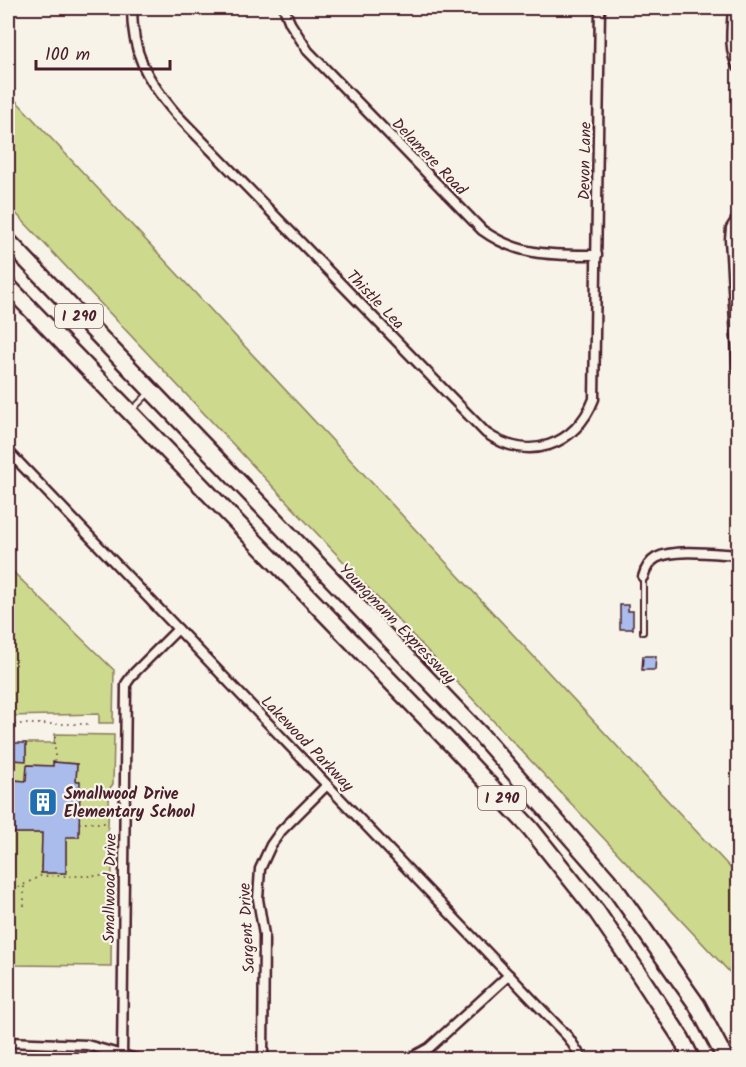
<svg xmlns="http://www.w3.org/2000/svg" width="746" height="1067" font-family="Kalam,sans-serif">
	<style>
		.green { fill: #cdd98d; stroke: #8c7c5c; stroke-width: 1.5 }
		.building { fill: #a9bceb; stroke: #4a1f2b; stroke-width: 1.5 }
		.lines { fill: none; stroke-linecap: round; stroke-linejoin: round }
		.service-casing { stroke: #4a1f2b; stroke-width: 8 }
		.minor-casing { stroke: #4a1f2b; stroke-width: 13 }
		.motorway-casing { stroke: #4a1f2b; stroke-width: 20 }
		.path { stroke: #4a1f2b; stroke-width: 1.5; stroke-dasharray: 1.5 4.5; stroke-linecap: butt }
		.service { stroke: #f7f3e8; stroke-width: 4 }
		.minor { stroke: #f7f3e8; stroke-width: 8 }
		.motorway { stroke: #f7f3e8; stroke-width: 15 }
		.labels { text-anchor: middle; stroke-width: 4.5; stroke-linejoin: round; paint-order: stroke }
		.shield { fill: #f7f3e8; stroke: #7e5f64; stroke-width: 1.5 }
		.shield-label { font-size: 15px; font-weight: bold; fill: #4a1f2b }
		.street-label { font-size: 16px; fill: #4a1f2b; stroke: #f7f3e8 }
		.poi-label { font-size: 16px; font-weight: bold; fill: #4a1f2b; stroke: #f7f3e8; text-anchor: start }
	</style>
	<rect width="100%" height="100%" fill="#f7f3e8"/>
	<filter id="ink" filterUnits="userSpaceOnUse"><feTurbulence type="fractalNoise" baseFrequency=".0167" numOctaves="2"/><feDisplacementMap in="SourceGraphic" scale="12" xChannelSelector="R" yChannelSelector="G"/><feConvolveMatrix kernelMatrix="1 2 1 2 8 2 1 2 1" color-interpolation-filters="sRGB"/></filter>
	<g filter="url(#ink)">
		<g class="green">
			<polygon points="8,92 738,876 738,981 8,205"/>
			<polygon points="8,567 114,670 113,723 99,723 99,714 8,716"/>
			<path d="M55 734 114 735 113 784 110 788C109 805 105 846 112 860L111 966 8 965V833H42L41 873H66V837L79 781H76L77 764 54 762 53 766 27 765 26 781 13 780V760H26V743H54Z"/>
		</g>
		<g class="building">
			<polygon points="620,605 628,605 628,611 633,611 633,629 620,629"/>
			<polygon points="643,656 656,656 655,670 642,670"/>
			<polygon points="13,743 26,743 26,761 13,760"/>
			<polygon points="53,762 77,764 76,781 80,781 79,837 66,837 66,873 41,873 42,833 8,833 8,781 13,780 26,781 27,765 53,766"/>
		</g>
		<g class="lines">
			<g class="service-casing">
				<g id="service">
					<polyline points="132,410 148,394"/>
					<polyline points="643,578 643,632"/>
				</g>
			</g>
			<g class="minor-casing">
				<g id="minor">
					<path d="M132 8C132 54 147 80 176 114L486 433C528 463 576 446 594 399L600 8"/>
					<path d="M284 8 290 23 308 51 482 230C519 257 554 255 597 255"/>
					<path d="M733 8C732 26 728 51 738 67"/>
					<polyline points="738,217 731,228 730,239 738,371"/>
					<polyline points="8,451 568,1037 583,1060"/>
					<path d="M643 577C645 570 649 562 656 558 675 548 717 554 738 555"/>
					<polyline points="8,1042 87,1045 140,1060"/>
					<polyline points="122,1060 126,684 133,674 178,629"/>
					<polyline points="263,1060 264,935 258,899 260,869 271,845 281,831 327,785"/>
					<polyline points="407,1060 429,1048 509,975"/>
				</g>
			</g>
			<g class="motorway-casing">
				<g id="motorway">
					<polyline points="8,241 481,735 614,887 697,1005 726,1060"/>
					<polyline points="8,286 452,745 530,828 597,912 635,968 681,1038 692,1060"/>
				</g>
			</g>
			<g class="path">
				<polyline points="8,724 92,724"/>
				<polyline points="55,762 55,733"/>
				<polyline points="79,823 108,823"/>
				<polyline points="8,893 40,876 114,876"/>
				<polyline points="24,906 24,885"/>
			</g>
			<use href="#service" class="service"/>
			<use href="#minor" class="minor"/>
			<use href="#motorway" class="motorway"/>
		</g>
	</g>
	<defs>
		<g id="building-square" transform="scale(1.5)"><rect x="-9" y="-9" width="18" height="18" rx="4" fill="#1f6fb2" stroke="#f7f3e8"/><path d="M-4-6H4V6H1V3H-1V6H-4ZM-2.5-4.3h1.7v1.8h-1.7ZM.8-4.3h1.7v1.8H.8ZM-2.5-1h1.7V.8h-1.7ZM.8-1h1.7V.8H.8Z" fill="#fff"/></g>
	</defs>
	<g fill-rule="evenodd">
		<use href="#building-square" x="43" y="802"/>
	</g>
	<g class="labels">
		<g class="shield">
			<rect x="55" y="304" width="48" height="24" rx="4.5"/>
			<rect x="478" y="786" width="48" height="24" rx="4.5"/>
		</g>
		<g class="shield-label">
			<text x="79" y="321">I 290</text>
			<text x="502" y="803">I 290</text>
		</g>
		<g class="street-label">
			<text transform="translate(430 156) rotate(46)" y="6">Delamere Road</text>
			<text transform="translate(584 161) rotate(-89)" y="6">Devon Lane</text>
			<text transform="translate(376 299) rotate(46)" y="6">Thistle Lea</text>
			<text transform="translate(398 623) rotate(46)" y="6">Youngmann Expressway</text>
			<text transform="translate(308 743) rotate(46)" y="6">Lakewood Parkway</text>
			<text transform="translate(109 888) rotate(-89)" y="6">Smallwood Drive</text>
			<text transform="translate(246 928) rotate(-93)" y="6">Sargent Drive</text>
		</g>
		<g class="poi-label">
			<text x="64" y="799">Smallwood Drive<tspan x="64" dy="18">Elementary School</tspan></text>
		</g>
	</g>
	<rect width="746" height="1067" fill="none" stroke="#f7f3e8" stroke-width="30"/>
	<rect x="15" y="15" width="716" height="1037" fill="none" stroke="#4a1f2b" stroke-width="2" filter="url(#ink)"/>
	<path d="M36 60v9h134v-9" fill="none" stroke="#4a1f2b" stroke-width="3"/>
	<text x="45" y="60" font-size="18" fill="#4a1f2b" stroke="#f7f3e8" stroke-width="4.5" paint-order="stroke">100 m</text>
</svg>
